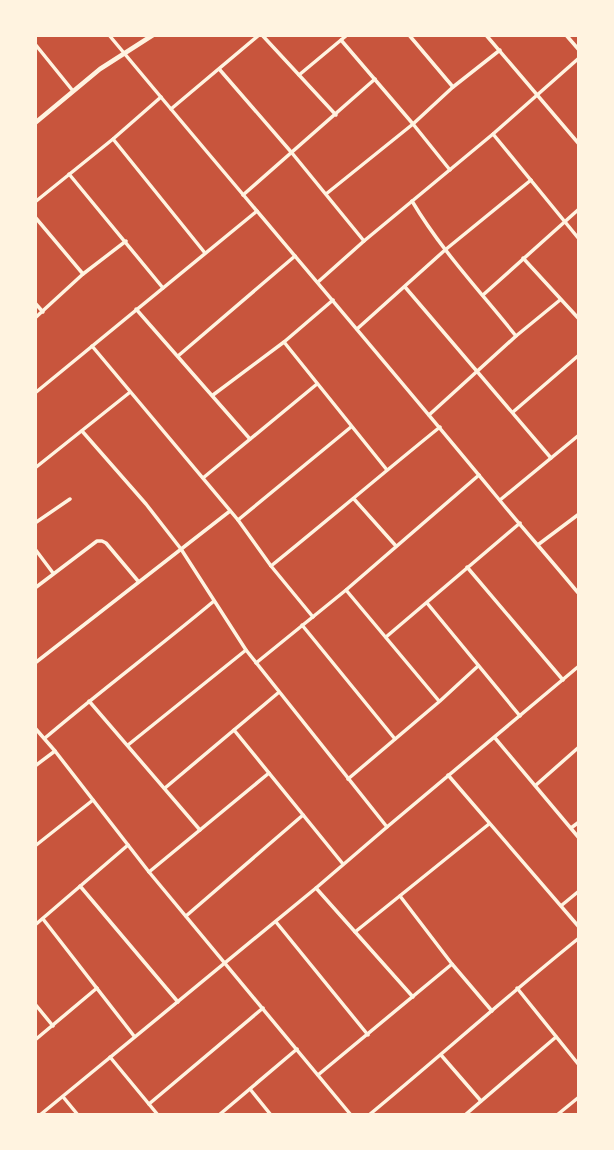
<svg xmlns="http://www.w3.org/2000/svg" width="614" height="1150" font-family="'Open Sans',sans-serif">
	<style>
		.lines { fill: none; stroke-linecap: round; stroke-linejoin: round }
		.minor { stroke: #fff3e0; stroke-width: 3.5 }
		.tertiary { stroke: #fff3e0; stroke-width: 4.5 }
	</style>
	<rect width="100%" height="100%" fill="#c8553d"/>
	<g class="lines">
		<g class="minor">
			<path d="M109 35C238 190 369 342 497 497 524 530 552 561 579 594"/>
			<polyline points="262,35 336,115"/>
			<polyline points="409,35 453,87"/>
			<polyline points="486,35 579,144"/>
			<polyline points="566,35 579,50"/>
			<polyline points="341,40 413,124 450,170"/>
			<polyline points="35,44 73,91"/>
			<polyline points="220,70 292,153 364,241"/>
			<polyline points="299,75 347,35"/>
			<polyline points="171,109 259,35"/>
			<polyline points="493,134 579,239"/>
			<polyline points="113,139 205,253"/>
			<polyline points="69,174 163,288"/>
			<polyline points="326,194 413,124 453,87 500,50"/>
			<polyline points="243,195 375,79"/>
			<path d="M412 201C441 250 480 291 516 336"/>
			<polyline points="35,202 113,139 161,97"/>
			<polyline points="35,217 83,274"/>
			<polyline points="523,258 579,319"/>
			<polyline points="318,282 364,241 493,134 579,58"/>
			<polyline points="405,287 551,458"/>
			<polyline points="483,295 579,209"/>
			<polyline points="35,303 43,312"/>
			<polyline points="136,309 250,439"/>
			<polyline points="35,318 83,274 126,241"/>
			<polyline points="357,329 445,250 531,180"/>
			<polyline points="284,342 387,470"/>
			<polyline points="92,346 238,520 271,566 313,617"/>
			<polyline points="178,356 295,256"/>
			<polyline points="35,393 257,211"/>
			<polyline points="213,395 284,342 333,300"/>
			<polyline points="513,412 579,355"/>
			<polyline points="429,415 516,336 560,300"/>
			<polyline points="82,431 146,504 181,549 246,650 387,827"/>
			<polyline points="35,468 129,393"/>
			<polyline points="203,478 317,384"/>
			<polyline points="354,499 396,546"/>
			<polyline points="500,500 579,435"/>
			<polyline points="238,520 351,427"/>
			<polyline points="35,523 70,499"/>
			<polyline points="539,544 579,514"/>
			<polyline points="35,549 53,573"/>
			<path d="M271 566C328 520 383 473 440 427"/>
			<polyline points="467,567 563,680"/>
			<polyline points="35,588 97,541 102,541 106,543 138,581"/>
			<polyline points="346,590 439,701"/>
			<polyline points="427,603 520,716"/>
			<polyline points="302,625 395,739"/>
			<polyline points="386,637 520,523"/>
			<polyline points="35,663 230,511"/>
			<polyline points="256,663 346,590 479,475"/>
			<polyline points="89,701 200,830"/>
			<polyline points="35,728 55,751 149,872 351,1115"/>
			<polyline points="234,730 343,864"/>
			<path d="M45 738C100 691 158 648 214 601"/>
			<polyline points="495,738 579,838"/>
			<polyline points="128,745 246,650"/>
			<polyline points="35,766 55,751"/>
			<polyline points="448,775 579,927"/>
			<polyline points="348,779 440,701 478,666"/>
			<polyline points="536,785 579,747"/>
			<polyline points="165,788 278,693"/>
			<polyline points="571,828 579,822"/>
			<polyline points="35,846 93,800"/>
			<polyline points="149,872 269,773"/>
			<polyline points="80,886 178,1002"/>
			<polyline points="316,888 413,997"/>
			<polyline points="400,896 452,964 492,1011"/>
			<polyline points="562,905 579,891"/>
			<polyline points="186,916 303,815"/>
			<polyline points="43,919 134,1036"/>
			<polyline points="276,922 368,1035"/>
			<polyline points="35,925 128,845"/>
			<polyline points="355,932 489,824"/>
			<polyline points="517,988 579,1065"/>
			<polyline points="35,1004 53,1026"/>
			<polyline points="35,1040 97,988"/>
			<polyline points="441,1055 481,1101"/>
			<polyline points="110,1057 158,1115"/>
			<polyline points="318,1075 452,964"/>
			<polyline points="250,1089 271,1115"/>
			<polyline points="64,1098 78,1115"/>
			<polyline points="149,1104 263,1008"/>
			<polyline points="40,1115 316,888 387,827 579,666"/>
			<polyline points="219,1115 297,1049"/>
			<path d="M369 1115C439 1057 507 996 579 938"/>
			<polyline points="465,1115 556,1037"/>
			<polyline points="557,1115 579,1097"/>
		</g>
		<polyline class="tertiary" points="35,123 100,69 153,35"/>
	</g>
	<rect width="614" height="1150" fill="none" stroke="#fff3e0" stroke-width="74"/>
</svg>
